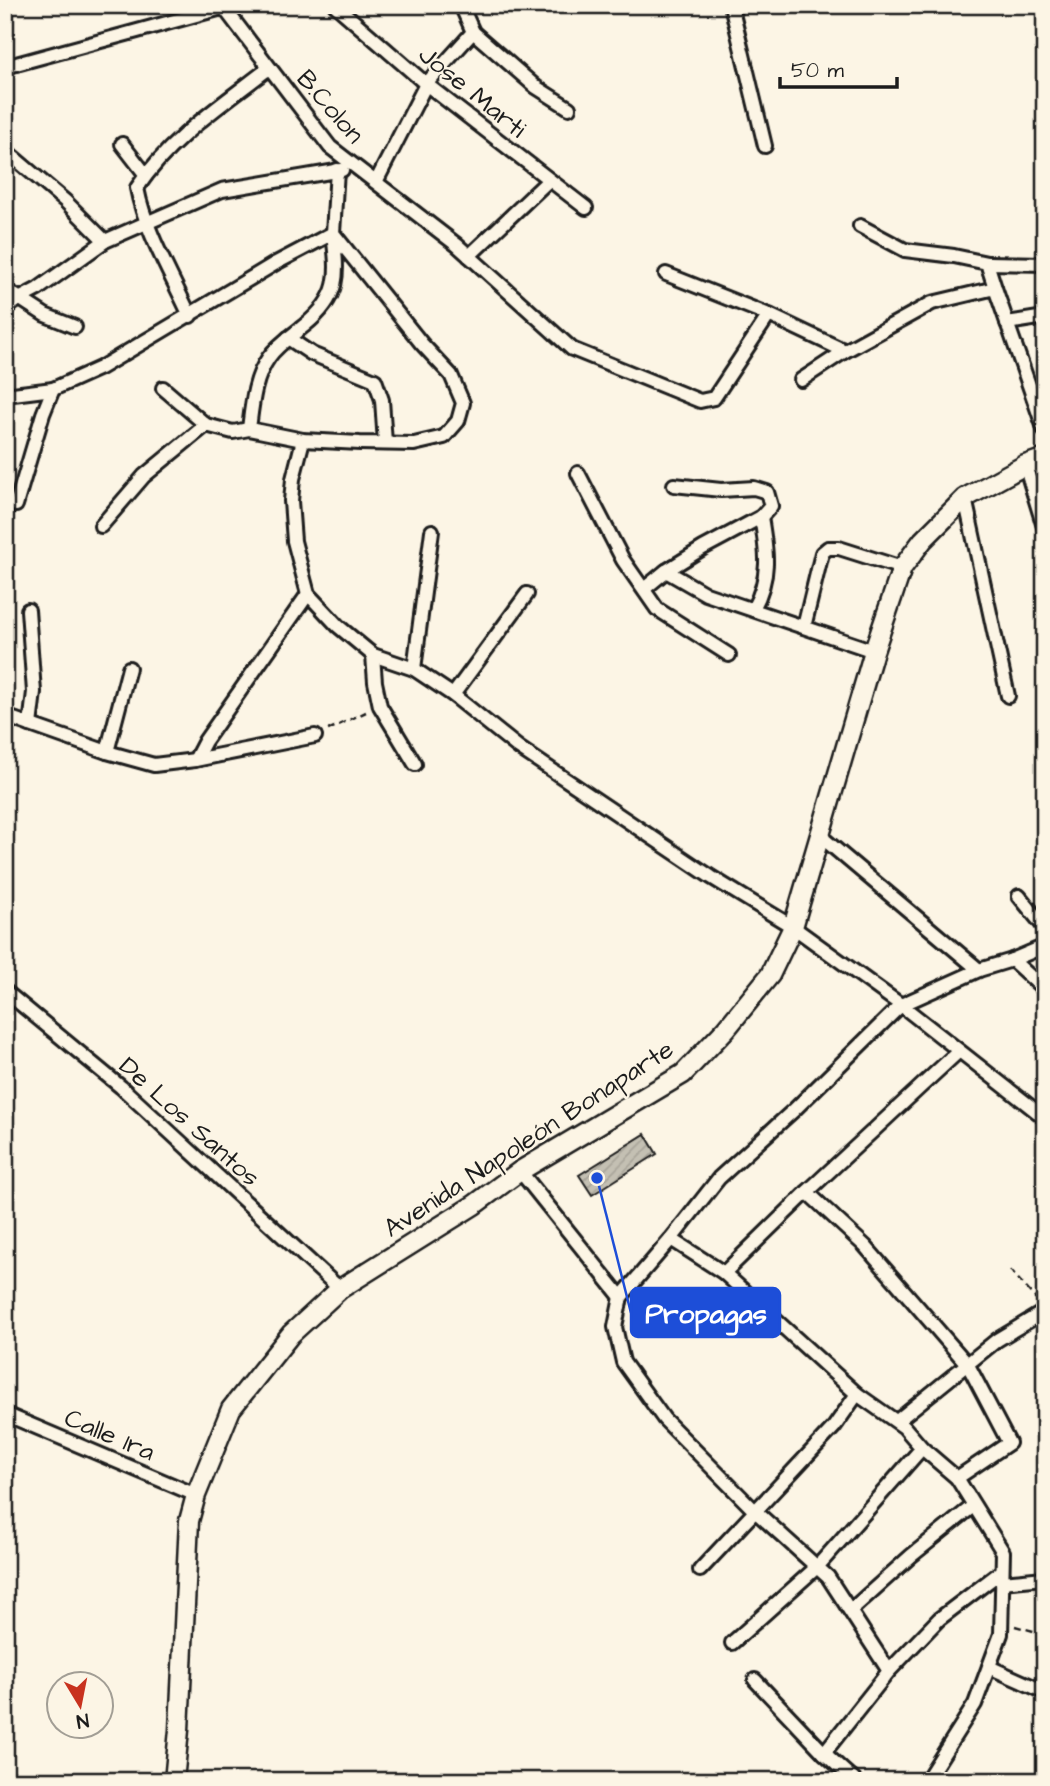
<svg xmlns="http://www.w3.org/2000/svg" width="1050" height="1786" font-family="'Architects Daughter',sans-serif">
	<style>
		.building { fill: url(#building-hatch); stroke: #1c1c1c; stroke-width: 2 }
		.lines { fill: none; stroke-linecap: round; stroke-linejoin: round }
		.minor-casing { stroke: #1c1c1c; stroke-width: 18 }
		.secondary-casing { stroke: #1c1c1c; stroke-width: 23 }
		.path { stroke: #1c1c1c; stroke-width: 2.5; stroke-dasharray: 7 5; stroke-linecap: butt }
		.minor { stroke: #fcf5e5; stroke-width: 12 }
		.secondary { stroke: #fcf5e5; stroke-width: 18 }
		.labels { text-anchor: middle; stroke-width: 5; stroke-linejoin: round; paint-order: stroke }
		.street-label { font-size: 26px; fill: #1c1c1c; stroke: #fcf5e5 }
		.leader { fill: none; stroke: #1d4ed8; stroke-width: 2.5 }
		.callout-dot { fill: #1d4ed8; stroke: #fcf5e5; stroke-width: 2.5 }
		.callout { fill: #1d4ed8; stroke: #1d4ed8; stroke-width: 2.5 }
		.callout-label { font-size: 28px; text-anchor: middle; font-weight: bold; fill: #fff }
	</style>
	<defs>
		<pattern id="building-hatch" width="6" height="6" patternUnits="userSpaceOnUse" patternTransform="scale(1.75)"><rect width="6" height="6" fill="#c4c0b3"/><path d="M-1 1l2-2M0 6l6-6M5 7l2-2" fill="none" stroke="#a8a499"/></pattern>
	</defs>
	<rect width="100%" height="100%" fill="#fcf5e5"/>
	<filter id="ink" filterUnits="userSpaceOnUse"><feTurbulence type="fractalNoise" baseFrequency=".0143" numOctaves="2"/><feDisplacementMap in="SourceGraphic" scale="14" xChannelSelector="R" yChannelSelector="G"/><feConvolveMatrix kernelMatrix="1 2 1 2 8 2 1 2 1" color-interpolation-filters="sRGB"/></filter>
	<g filter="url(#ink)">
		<polygon class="building" points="645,1134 657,1154 592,1195 579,1175"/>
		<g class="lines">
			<g class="minor-casing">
				<g id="minor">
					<polyline points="222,5 330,147 457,245 572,349 700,401 714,398 769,315"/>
					<polyline points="335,5 426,84 586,208"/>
					<polyline points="461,5 473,32 536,87 569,108"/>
					<polyline points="731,5 765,146"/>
					<polyline points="5,67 233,5"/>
					<polyline points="122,144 146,175"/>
					<polyline points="5,150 65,201 105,241"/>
					<polyline points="376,182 426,84 473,32"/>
					<polyline points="860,226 905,250 954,256 987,263 995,288"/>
					<polyline points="469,256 549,180"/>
					<polyline points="987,263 1045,264"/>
					<polyline points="666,274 769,315 845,351 932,303 995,288 1045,431"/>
					<polyline points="5,289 45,315 75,327"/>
					<polyline points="5,309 19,299 38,289 105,241 222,190 342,170"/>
					<path d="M190 316C172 276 145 231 137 188 169 139 223 104 269 68"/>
					<polyline points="1007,323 1045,317"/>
					<polyline points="288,338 312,354 375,380 382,400 385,443"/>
					<polyline points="801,380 845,351"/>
					<polyline points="163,388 206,425 233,432 249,429 303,440 360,443 414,444 444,437 458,421 463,403 451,375 422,344 333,233 337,170"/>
					<path d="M5 395 53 389 100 368 276 263 333 233C338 275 341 296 305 325 293 335 278 344 269 357 254 378 252 405 249 429"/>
					<polyline points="303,440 293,479 291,501 294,541 308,594 338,626 373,655 414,669 453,695 519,748 711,877 793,927 901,1005 1045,1118"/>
					<polyline points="1025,465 1045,530"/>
					<polyline points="578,473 623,560 657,609 729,655"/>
					<polyline points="965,498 1008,696"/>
					<polyline points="16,505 43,414 53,389"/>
					<polyline points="101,526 144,476 206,425"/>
					<polyline points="666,571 703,548 761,517 771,506 767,492 754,488 721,490 674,485"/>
					<polyline points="644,589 666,571 706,594 874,651"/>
					<path d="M753 609C771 577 767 552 761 517"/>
					<polyline points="28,610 34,692 30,725"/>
					<polyline points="804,627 822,553 828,548 839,548 902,568"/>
					<polyline points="373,655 375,682 380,706 415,764"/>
					<polyline points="414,669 432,531"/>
					<polyline points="453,695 527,594"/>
					<polyline points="5,716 107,752 154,765 195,760 315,736"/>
					<polyline points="107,752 129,668"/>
					<polyline points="195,760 205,741 308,594"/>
					<polyline points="819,835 979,970"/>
					<polyline points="1019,896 1045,928"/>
					<polyline points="1012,960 1045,990"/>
					<polyline points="5,991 121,1087 340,1289"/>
					<polyline points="520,1171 621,1297"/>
					<polyline points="807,1192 865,1246 968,1365 1009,1443 957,1478"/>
					<polyline points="671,1239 724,1273 857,1394 904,1427 922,1448 957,1478 1003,1552 1001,1634 975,1704 926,1781"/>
					<polyline points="724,1273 807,1192 959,1051"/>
					<polyline points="5,1414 196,1495"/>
					<polyline points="897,1421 997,1340 1045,1311"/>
					<polyline points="700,1570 834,1427 857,1394"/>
					<polyline points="1002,1582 1044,1578"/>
					<polyline points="851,1610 911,1556 973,1506"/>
					<polyline points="732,1643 817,1567 922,1448"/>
					<polyline points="989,1667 1045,1692"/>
					<polyline points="889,1671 828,1577 754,1510 664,1419 623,1362 615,1327 621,1297 671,1239 719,1178 794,1110 901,1005 979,970 1012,960 1045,946"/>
					<polyline points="755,1680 824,1753 855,1781"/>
					<polyline points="824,1753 889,1671 939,1619 1002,1571"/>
				</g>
			</g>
			<g class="secondary-casing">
				<polyline id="secondary" points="174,1781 179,1730 189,1521 196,1495 231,1409 291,1334 340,1289 474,1205 520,1171 683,1074 726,1029 770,975 793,927 874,651 902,568 923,540 965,498 1025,465 1045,458"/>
			</g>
			<g class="path">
				<polyline points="328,730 366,712"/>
				<polyline points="1010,1270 1036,1299"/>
				<polyline points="1015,1626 1037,1632"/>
			</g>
			<use href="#minor" class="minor"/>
			<use href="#secondary" class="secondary"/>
		</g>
	</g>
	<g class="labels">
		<g class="street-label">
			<text transform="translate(473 91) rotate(39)" y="9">Jose Marti</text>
			<text transform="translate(331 106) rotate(49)" y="9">B.Colon</text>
			<text transform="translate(190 1121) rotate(42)" y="9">De Los Santos</text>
			<text transform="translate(528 1138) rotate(-33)" y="9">Avenida Napoleón Bonaparte</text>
			<text transform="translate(110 1434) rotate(23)" y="9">Calle 1ra</text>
		</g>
	</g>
	<path class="leader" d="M597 1178L631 1313"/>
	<circle class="callout-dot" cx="597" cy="1178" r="7"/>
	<rect class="callout" x="631" y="1288" width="149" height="49" rx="7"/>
	<g class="callout-label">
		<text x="706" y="1323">Propagas</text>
	</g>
	<rect width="1050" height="1786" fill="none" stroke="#fcf5e5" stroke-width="28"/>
	<rect x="14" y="14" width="1022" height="1758" fill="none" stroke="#1c1c1c" stroke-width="2.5" filter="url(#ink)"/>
	<g transform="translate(80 1705) rotate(170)"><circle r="33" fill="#fcf5e5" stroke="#a29e95" stroke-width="2"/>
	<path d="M0-5L12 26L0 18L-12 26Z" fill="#c8321e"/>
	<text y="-10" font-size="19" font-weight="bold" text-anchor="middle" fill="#1c1c1c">N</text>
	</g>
	<path d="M780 77v10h117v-10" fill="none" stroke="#1c1c1c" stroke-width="3.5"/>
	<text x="791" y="77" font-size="21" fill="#1c1c1c" stroke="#fcf5e5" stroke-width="5" paint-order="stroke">50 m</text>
</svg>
